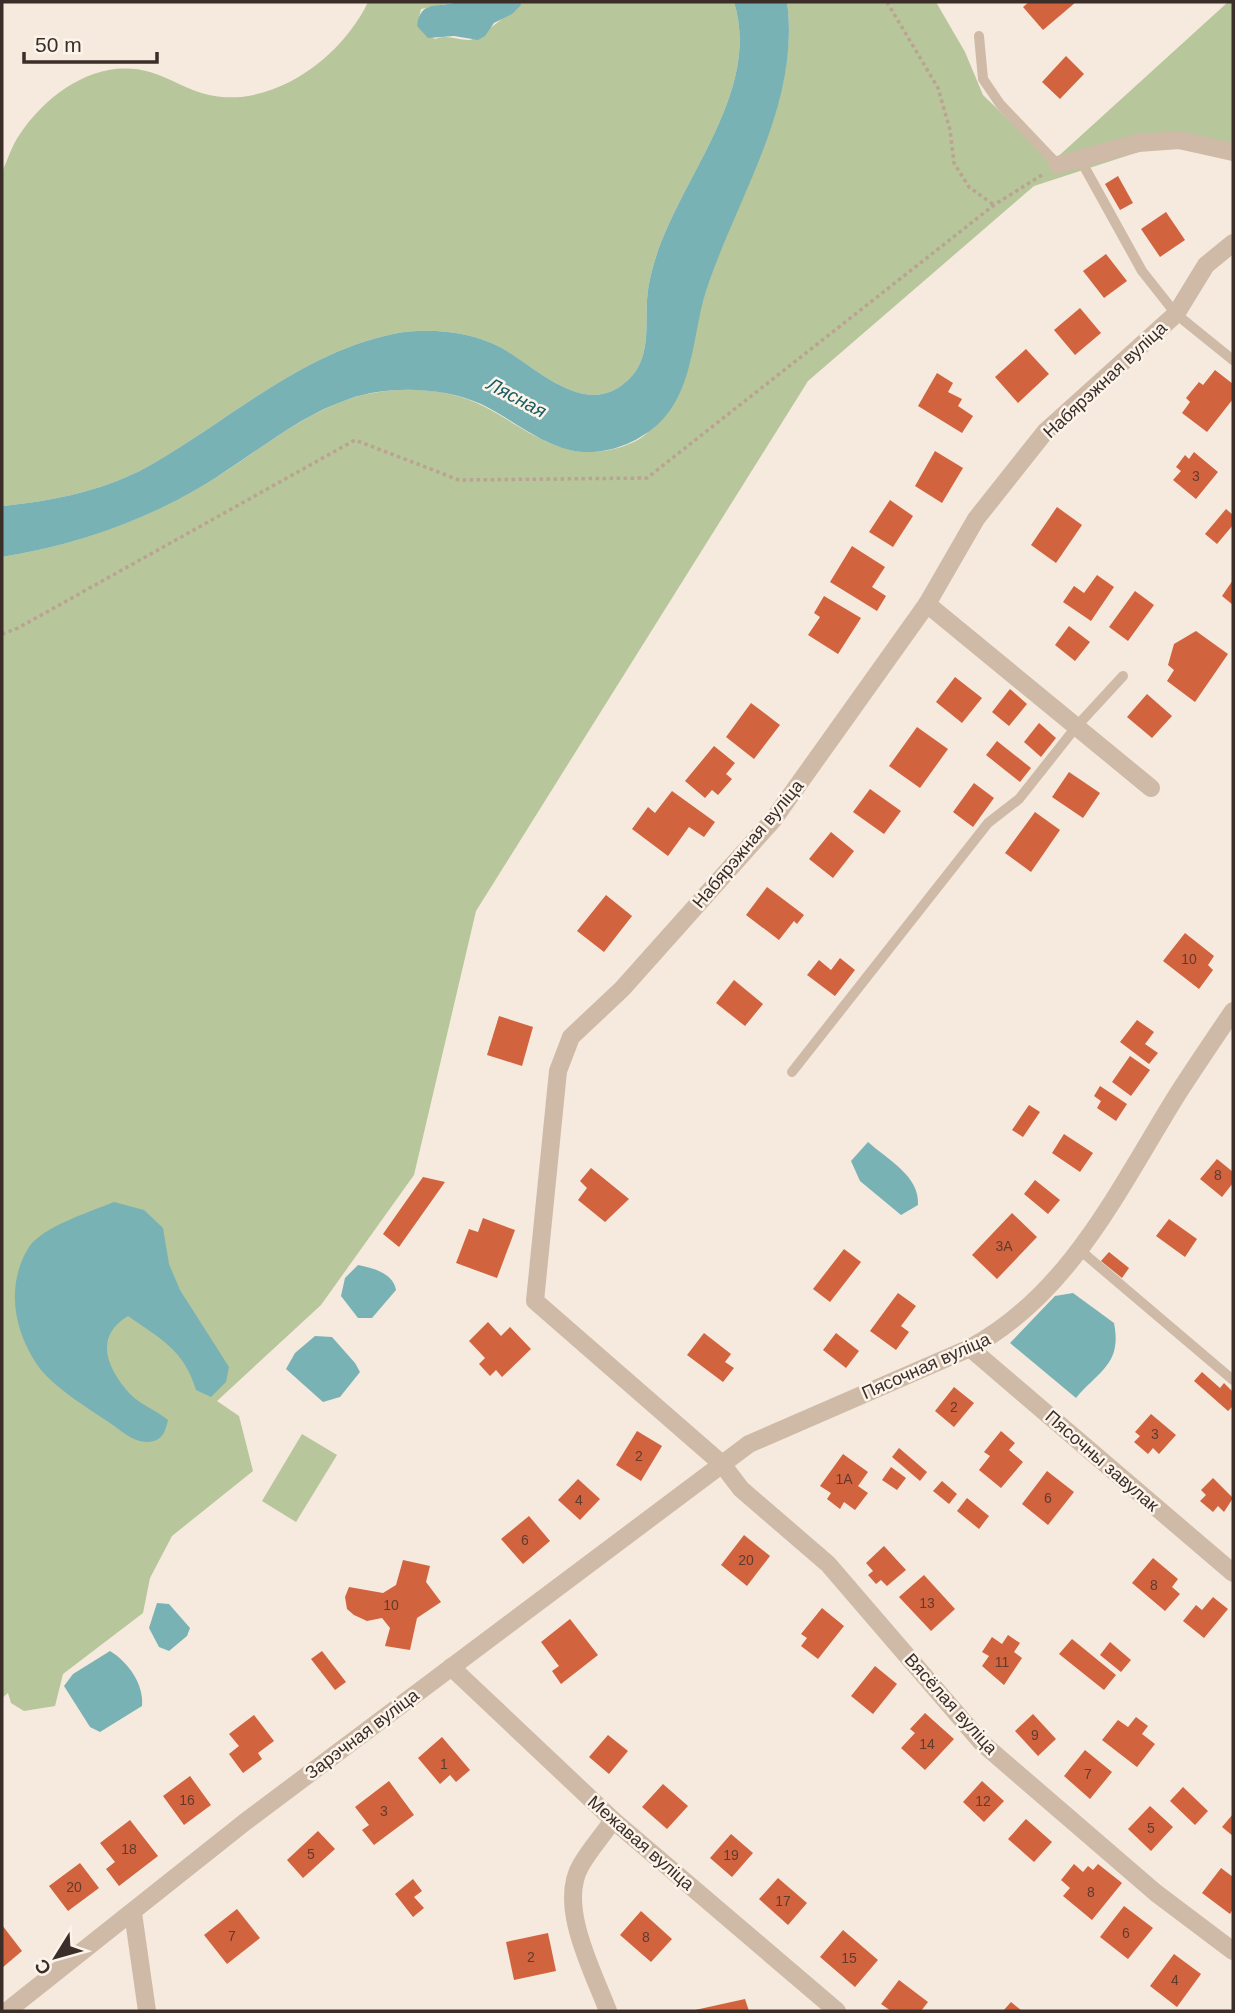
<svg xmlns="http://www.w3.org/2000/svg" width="1235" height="2013" font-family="Arial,sans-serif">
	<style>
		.green { fill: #b7c69b }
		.water { fill: #79b2b5 }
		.building { fill: #d2633f }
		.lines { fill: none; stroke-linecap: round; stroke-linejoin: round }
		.path { stroke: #bba391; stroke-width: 3.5; stroke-dasharray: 3.5 3.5; stroke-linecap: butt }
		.lane { stroke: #cfbaa7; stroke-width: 10 }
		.street { stroke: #cfbaa7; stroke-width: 18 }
		.labels { text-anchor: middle; stroke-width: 5; stroke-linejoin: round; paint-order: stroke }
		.number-label { font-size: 14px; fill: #613b2e }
		.street-label { font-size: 18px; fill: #3b2e29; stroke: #fcf4ea }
		.water-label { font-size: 19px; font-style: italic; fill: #195c61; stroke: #fcf4ea }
	</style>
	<rect width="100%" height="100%" fill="#f5eadd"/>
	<g class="green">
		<path d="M368 2H457L421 9 417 26 435 39C448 34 456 40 469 40 480 39 508 13 520 5V2H734C764 100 666 190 649 284 642 319 657 360 622 385 581 416 534 365 500 347 470 331 426 327 393 334 302 353 232 418 154 463 108 490 54 501 2 506V172C8 159 12 145 20 134 48 92 99 57 150 72 170 78 189 91 209 95 273 109 342 57 368 2Z"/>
		<path d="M787 2H936L965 52 983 95 1052 162 1228 2H1233V160L1160 145 1034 186 808 381 476 911 414 1175 321 1305 217 1401 239 1416 253 1471 172 1536 150 1578 143 1613 63 1674 55 1706 24 1711 11 1703 8 1693 2 1698V557C71 546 138 523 199 488 249 459 294 418 349 399 390 385 448 386 485 407 518 424 552 453 591 452 608 452 634 445 646 434 652 428 657 417 662 409 670 397 682 384 687 370 692 360 692 347 694 336 700 310 707 283 717 258 749 177 799 92 787 2Z"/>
		<polygon points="302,1434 337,1455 296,1522 262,1501"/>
	</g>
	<g class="water">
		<path d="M457 2H520L521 5 512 14 494 23 485 36 478 40 454 36 428 38 417 26C420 0 437 8 457 2Z"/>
		<path d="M734 2H787C801 104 736 199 706 291 693 332 694 384 664 418 647 437 619 451 592 452 550 454 517 421 481 404 443 387 389 385 349 399 295 417 249 459 199 488 139 523 71 546 2 557V506C54 501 108 490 154 463 232 418 302 353 393 334 426 327 470 331 500 347 534 365 581 416 622 385 657 360 642 319 649 284 666 190 764 100 734 2Z"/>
		<path d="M868 1142C888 1160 920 1176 918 1205L901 1215 860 1181 851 1161Z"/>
		<path d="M114 1202 144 1210 163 1228 169 1264 180 1290 229 1367 226 1382 211 1397 196 1390C184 1350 161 1339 128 1316 93 1337 107 1369 131 1395 140 1404 157 1411 168 1420 166 1428 164 1438 154 1441 136 1446 121 1430 107 1421 86 1407 49 1384 36 1363 13 1328 6 1284 29 1247 42 1227 92 1211 114 1202Z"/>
		<path d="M358 1265C373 1268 393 1273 396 1290L372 1318H358L341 1296 345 1278Z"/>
		<path d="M1073 1293 1114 1323C1122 1364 1100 1370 1076 1398L1010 1343 1055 1296Z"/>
		<polygon points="315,1336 332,1337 355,1363 360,1372 340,1397 323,1402 286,1369 295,1353"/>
		<polygon points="157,1603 169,1604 190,1628 187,1636 169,1651 159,1647 149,1628"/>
		<path d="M110 1651C128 1662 144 1684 142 1706L100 1732 90 1727 64 1686 73 1674Z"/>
	</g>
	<g class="building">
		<polygon points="1029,2 1076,2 1043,30 1023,7"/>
		<polygon points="1066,56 1084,74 1060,99 1042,82"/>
		<polygon points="1118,176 1133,203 1120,210 1105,184"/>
		<polygon points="1166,212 1185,240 1160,257 1141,229"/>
		<polygon points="1106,254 1127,281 1104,298 1083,271"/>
		<polygon points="1080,308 1101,333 1075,355 1054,330"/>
		<polygon points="1026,349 1049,374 1018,403 995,377"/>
		<polygon points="1215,370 1233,384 1233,399 1207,432 1182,413 1190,402 1186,398 1199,382 1203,385"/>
		<polygon points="937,373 953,383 948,392 962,399 958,406 973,416 962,433 918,406"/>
		<polygon points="935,451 963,468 942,503 915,486"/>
		<polygon points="1194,452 1218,472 1196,499 1173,480 1181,471 1176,467 1185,455 1189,459"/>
		<polygon points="890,500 913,516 893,547 869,532"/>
		<polygon points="1057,507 1082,525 1056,563 1031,545"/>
		<polygon points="1226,509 1233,515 1233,525 1217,544 1205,534"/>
		<polygon points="852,546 885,567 872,587 886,596 877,611 830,582"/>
		<polygon points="1097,575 1114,587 1091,621 1063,602 1074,586 1084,593"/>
		<polygon points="1233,580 1233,605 1222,596"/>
		<polygon points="1135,591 1154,605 1128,641 1109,627"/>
		<polygon points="824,596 861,618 838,654 808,635 820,617 814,613"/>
		<polygon points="1069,626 1090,642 1075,661 1055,645"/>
		<polygon points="1196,631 1228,654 1195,702 1167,681 1174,670 1168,665 1174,644"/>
		<polygon points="955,677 982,698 962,723 936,702"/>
		<polygon points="1010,689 1027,704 1009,726 992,712"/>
		<polygon points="1147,694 1172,716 1152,738 1127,717"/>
		<polygon points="751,703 780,725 754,759 726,737"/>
		<polygon points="1039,723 1056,738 1041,757 1024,742"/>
		<polygon points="917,727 948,749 920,788 889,766"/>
		<polygon points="997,741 1031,768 1020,782 986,755"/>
		<polygon points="714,746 735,763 726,774 732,779 718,795 712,790 705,798 685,781"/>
		<polygon points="1069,772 1100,793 1083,818 1052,797"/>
		<polygon points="974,783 994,798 973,827 953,812"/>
		<polygon points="870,789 901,811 884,834 853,812"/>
		<polygon points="672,791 715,822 704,837 689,827 668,856 632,829 648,807 655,813"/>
		<polygon points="1035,812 1060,830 1031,872 1005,853"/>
		<polygon points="831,832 854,851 833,878 809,859"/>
		<polygon points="767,887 804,915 797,924 794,921 779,940 746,915"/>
		<polygon points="606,895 632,916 604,952 577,931"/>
		<polygon points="1185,933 1214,956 1208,965 1213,970 1199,989 1163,961"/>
		<polygon points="840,958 855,970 835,996 807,975 819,960 831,970"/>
		<polygon points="734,980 763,1004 745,1026 716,1003"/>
		<polygon points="499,1016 533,1027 522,1066 487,1055"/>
		<polygon points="1137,1020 1154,1032 1145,1044 1158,1053 1149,1064 1120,1042"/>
		<polygon points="1130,1056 1150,1070 1131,1096 1112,1082"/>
		<polygon points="1100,1086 1127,1104 1116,1121 1097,1108 1101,1101 1094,1096"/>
		<polygon points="1029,1105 1040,1112 1023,1137 1012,1130"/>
		<polygon points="1064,1134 1093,1153 1080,1172 1052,1153"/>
		<polygon points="1217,1159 1233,1172 1233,1183 1222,1197 1200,1179"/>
		<polygon points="591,1168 629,1199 605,1222 578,1200 587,1188 580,1181"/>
		<polygon points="423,1177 445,1182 399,1247 383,1234"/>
		<polygon points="1035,1180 1060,1200 1048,1214 1024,1194"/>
		<polygon points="1012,1213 1037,1237 997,1279 972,1255"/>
		<polygon points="483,1218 515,1230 497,1278 456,1263 469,1229 478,1232"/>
		<polygon points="1169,1219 1197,1239 1185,1257 1156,1236"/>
		<polygon points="844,1249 861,1262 830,1302 813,1289"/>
		<polygon points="1109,1252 1129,1268 1122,1278 1101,1261"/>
		<polygon points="898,1293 916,1306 901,1326 909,1332 896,1350 870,1331"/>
		<polygon points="488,1322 501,1336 510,1327 531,1349 502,1377 496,1370 490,1376 479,1364 485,1358 469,1341"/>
		<polygon points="704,1333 731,1354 725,1362 734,1368 723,1382 687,1355"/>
		<polygon points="836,1333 859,1351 846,1368 823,1350"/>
		<polygon points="1202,1372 1220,1388 1224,1383 1233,1392 1233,1406 1228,1411 1194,1381"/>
		<polygon points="954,1387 974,1403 954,1427 935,1411"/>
		<polygon points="1151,1414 1176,1435 1159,1454 1153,1448 1148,1454 1134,1442 1140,1436 1135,1432"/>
		<polygon points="637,1431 662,1446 641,1481 616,1465"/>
		<polygon points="1001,1431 1015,1443 1009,1450 1023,1462 1001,1488 979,1470 990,1456 984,1452"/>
		<polygon points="899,1448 927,1472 920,1481 892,1457"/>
		<polygon points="843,1454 868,1472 858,1486 868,1493 855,1510 844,1502 840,1509 827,1499 831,1493 820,1486"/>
		<polygon points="891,1467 906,1478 897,1490 882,1480"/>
		<polygon points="1047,1471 1074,1492 1048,1525 1022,1504"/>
		<polygon points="1213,1478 1233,1498 1224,1512 1218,1506 1213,1512 1200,1501 1206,1495 1201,1490"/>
		<polygon points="578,1479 600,1499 580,1520 558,1500"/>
		<polygon points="942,1481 957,1494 949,1504 933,1491"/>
		<polygon points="967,1498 989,1516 979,1529 957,1511"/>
		<polygon points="529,1516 550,1541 523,1564 501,1539"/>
		<polygon points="744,1535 770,1556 747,1586 721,1565"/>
		<polygon points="884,1546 906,1570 887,1586 881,1580 876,1584 868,1575 873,1571 866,1563"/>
		<polygon points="1153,1558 1178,1579 1172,1587 1180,1594 1165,1611 1132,1583"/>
		<polygon points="403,1560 430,1566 426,1582 441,1602 417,1618 410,1650 385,1646 390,1628 382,1618 367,1621 354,1615 347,1609 345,1597 349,1587 383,1593 396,1585"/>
		<polygon points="924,1575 955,1609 931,1631 899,1597"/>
		<polygon points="1213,1597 1228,1609 1204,1638 1183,1621 1196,1605 1202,1610"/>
		<polygon points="822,1608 844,1626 818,1659 801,1646 807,1638 801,1634"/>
		<polygon points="570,1619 598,1655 561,1684 552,1671 559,1666 541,1642"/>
		<polygon points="1008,1635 1020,1643 1014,1652 1022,1658 1004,1685 982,1666 989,1656 982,1652 992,1637 1002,1644"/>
		<polygon points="1072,1639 1116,1675 1104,1690 1059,1654"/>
		<polygon points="1110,1642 1131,1660 1121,1672 1100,1655"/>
		<polygon points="322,1651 346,1682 335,1690 311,1659"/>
		<polygon points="875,1666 897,1684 873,1714 851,1696"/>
		<polygon points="925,1713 954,1739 925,1770 901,1748 915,1733 910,1729"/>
		<polygon points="1033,1714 1056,1739 1038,1756 1015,1731"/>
		<polygon points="254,1715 274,1741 258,1753 262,1759 243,1773 229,1754 239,1746 229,1734"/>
		<polygon points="1136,1717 1148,1726 1142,1734 1155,1744 1137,1767 1102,1740 1118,1720 1128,1727"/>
		<polygon points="608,1735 628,1751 609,1774 589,1757"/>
		<polygon points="442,1737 470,1770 456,1782 450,1775 440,1784 418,1758"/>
		<polygon points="1085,1750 1112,1772 1090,1799 1064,1776"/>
		<polygon points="190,1776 211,1805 184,1825 163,1796"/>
		<polygon points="389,1781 414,1815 374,1845 362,1830 369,1825 355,1807"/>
		<polygon points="982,1781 1004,1801 984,1822 963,1802"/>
		<polygon points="663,1784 688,1806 667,1829 642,1807"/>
		<polygon points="1183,1787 1208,1811 1195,1825 1170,1801"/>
		<polygon points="1150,1806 1173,1827 1151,1851 1128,1829"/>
		<polygon points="1233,1814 1233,1836 1222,1827"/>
		<polygon points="1026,1819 1052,1842 1034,1862 1008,1839"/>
		<polygon points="130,1820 158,1856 119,1886 106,1869 115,1862 100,1843"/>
		<polygon points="318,1831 335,1849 303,1878 287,1860"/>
		<polygon points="731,1834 753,1853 732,1877 710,1858"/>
		<polygon points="80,1863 99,1888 68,1911 49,1886"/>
		<polygon points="1074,1864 1083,1872 1088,1866 1093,1870 1098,1864 1122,1883 1092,1920 1063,1896 1070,1888 1061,1880"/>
		<polygon points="1221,1868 1233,1877 1233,1909 1230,1914 1202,1893"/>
		<polygon points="778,1878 807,1903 788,1925 759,1899"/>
		<polygon points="413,1879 422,1891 414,1897 424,1908 413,1917 395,1894"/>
		<polygon points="1124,1906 1153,1928 1128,1959 1100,1937"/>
		<polygon points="237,1909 260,1938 227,1964 204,1935"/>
		<polygon points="641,1911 672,1939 651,1962 620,1935"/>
		<polygon points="2,1925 22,1951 2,1968"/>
		<polygon points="843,1930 878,1960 855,1987 820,1957"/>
		<polygon points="548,1933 556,1971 514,1980 506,1942"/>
		<polygon points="1174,1954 1201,1974 1177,2007 1150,1986"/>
		<polygon points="899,1980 928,2002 921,2011 891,2011 881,2004"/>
		<polygon points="745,1999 749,2011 695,2011 695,2010"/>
		<polygon points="1011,2002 1022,2011 1003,2011"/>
	</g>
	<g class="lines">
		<g class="path">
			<polyline points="887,2 938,88 950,130 954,163 969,187 994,205"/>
			<polyline points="2,634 18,628 355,440 459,480 647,478 994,205 1045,173"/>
		</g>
		<g class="lane">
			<polyline points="979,36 983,79 1000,104 1058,165"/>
			<polyline points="1080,159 1142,271 1176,314 1233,360"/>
			<polyline points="792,1072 988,823 1019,799 1076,727 1123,676"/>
			<polyline points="1081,1251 1233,1380"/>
		</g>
		<g class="street">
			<polyline points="1058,165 1138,143 1179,140 1233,152"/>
			<polyline points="1233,243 1206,265 1176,314 1045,432 976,519 927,604 773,820 622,989 571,1037 558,1071 535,1301 722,1464 741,1489 828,1564 982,1743 1156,1893 1233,1951"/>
			<polyline points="927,604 1151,788"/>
			<polyline points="970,1348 1233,1573"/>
			<polyline points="451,1667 613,1820 837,2011"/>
			<polyline points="133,1913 147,2011"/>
			<path d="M7 2011 245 1822 749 1444 970 1348C1070 1294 1119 1188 1177 1095 1195 1067 1214 1039 1233 1011"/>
			<path d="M608 2011C593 1971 557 1905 581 1865 590 1849 603 1835 613 1820"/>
		</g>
	</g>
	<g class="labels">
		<g class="number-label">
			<text x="1196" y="481">3</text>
			<text x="1189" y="964">10</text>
			<text x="1218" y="1180">8</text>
			<text x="1004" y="1251">3А</text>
			<text x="954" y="1412">2</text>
			<text x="1155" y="1439">3</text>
			<text x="639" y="1461">2</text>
			<text x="844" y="1484">1А</text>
			<text x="1048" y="1503">6</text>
			<text x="579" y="1505">4</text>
			<text x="525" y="1545">6</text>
			<text x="746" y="1565">20</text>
			<text x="1154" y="1590">8</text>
			<text x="927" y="1608">13</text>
			<text x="391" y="1610">10</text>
			<text x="1002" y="1667">11</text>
			<text x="1035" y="1740">9</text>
			<text x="927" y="1749">14</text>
			<text x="444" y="1769">1</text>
			<text x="1088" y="1779">7</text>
			<text x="187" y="1805">16</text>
			<text x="983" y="1806">12</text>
			<text x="384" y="1816">3</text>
			<text x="1151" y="1833">5</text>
			<text x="129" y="1854">18</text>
			<text x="311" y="1859">5</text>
			<text x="731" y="1860">19</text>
			<text x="74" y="1892">20</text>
			<text x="1091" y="1897">8</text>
			<text x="783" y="1906">17</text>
			<text x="1126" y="1938">6</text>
			<text x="232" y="1941">7</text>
			<text x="646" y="1942">8</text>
			<text x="531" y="1962">2</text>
			<text x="849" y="1963">15</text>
			<text x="1175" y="1985">4</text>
		</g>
		<g class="street-label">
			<text transform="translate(1105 380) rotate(-43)" y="6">Набярэжная вуліца</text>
			<text transform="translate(748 844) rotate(-50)" y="6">Набярэжная вуліца</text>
			<text transform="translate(926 1366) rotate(-24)" y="6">Пясочная вуліца</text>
			<text transform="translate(1102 1461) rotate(41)" y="6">Пясочны завулак</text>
			<text transform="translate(951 1704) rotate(48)" y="6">Вясёлая вуліца</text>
			<text transform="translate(362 1734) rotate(-37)" y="6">Зарэчная вуліца</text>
			<text transform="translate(641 1843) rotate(41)" y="6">Межавая вуліца</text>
		</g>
		<g class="water-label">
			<text transform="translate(517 397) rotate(28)" y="7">Лясная</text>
		</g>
	</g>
	<rect width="1235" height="2013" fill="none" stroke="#3b2e29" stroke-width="7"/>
	<g transform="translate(56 1957) rotate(233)" stroke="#fcf4ea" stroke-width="5" paint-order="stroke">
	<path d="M0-5L12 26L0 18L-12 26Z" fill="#3b2e29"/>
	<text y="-10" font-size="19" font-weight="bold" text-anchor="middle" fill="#3b2e29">С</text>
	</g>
	<path d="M24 52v10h133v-10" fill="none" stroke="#3b2e29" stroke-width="3.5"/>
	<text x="35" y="52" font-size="21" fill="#3b2e29" stroke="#fcf4ea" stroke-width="5" paint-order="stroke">50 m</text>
</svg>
